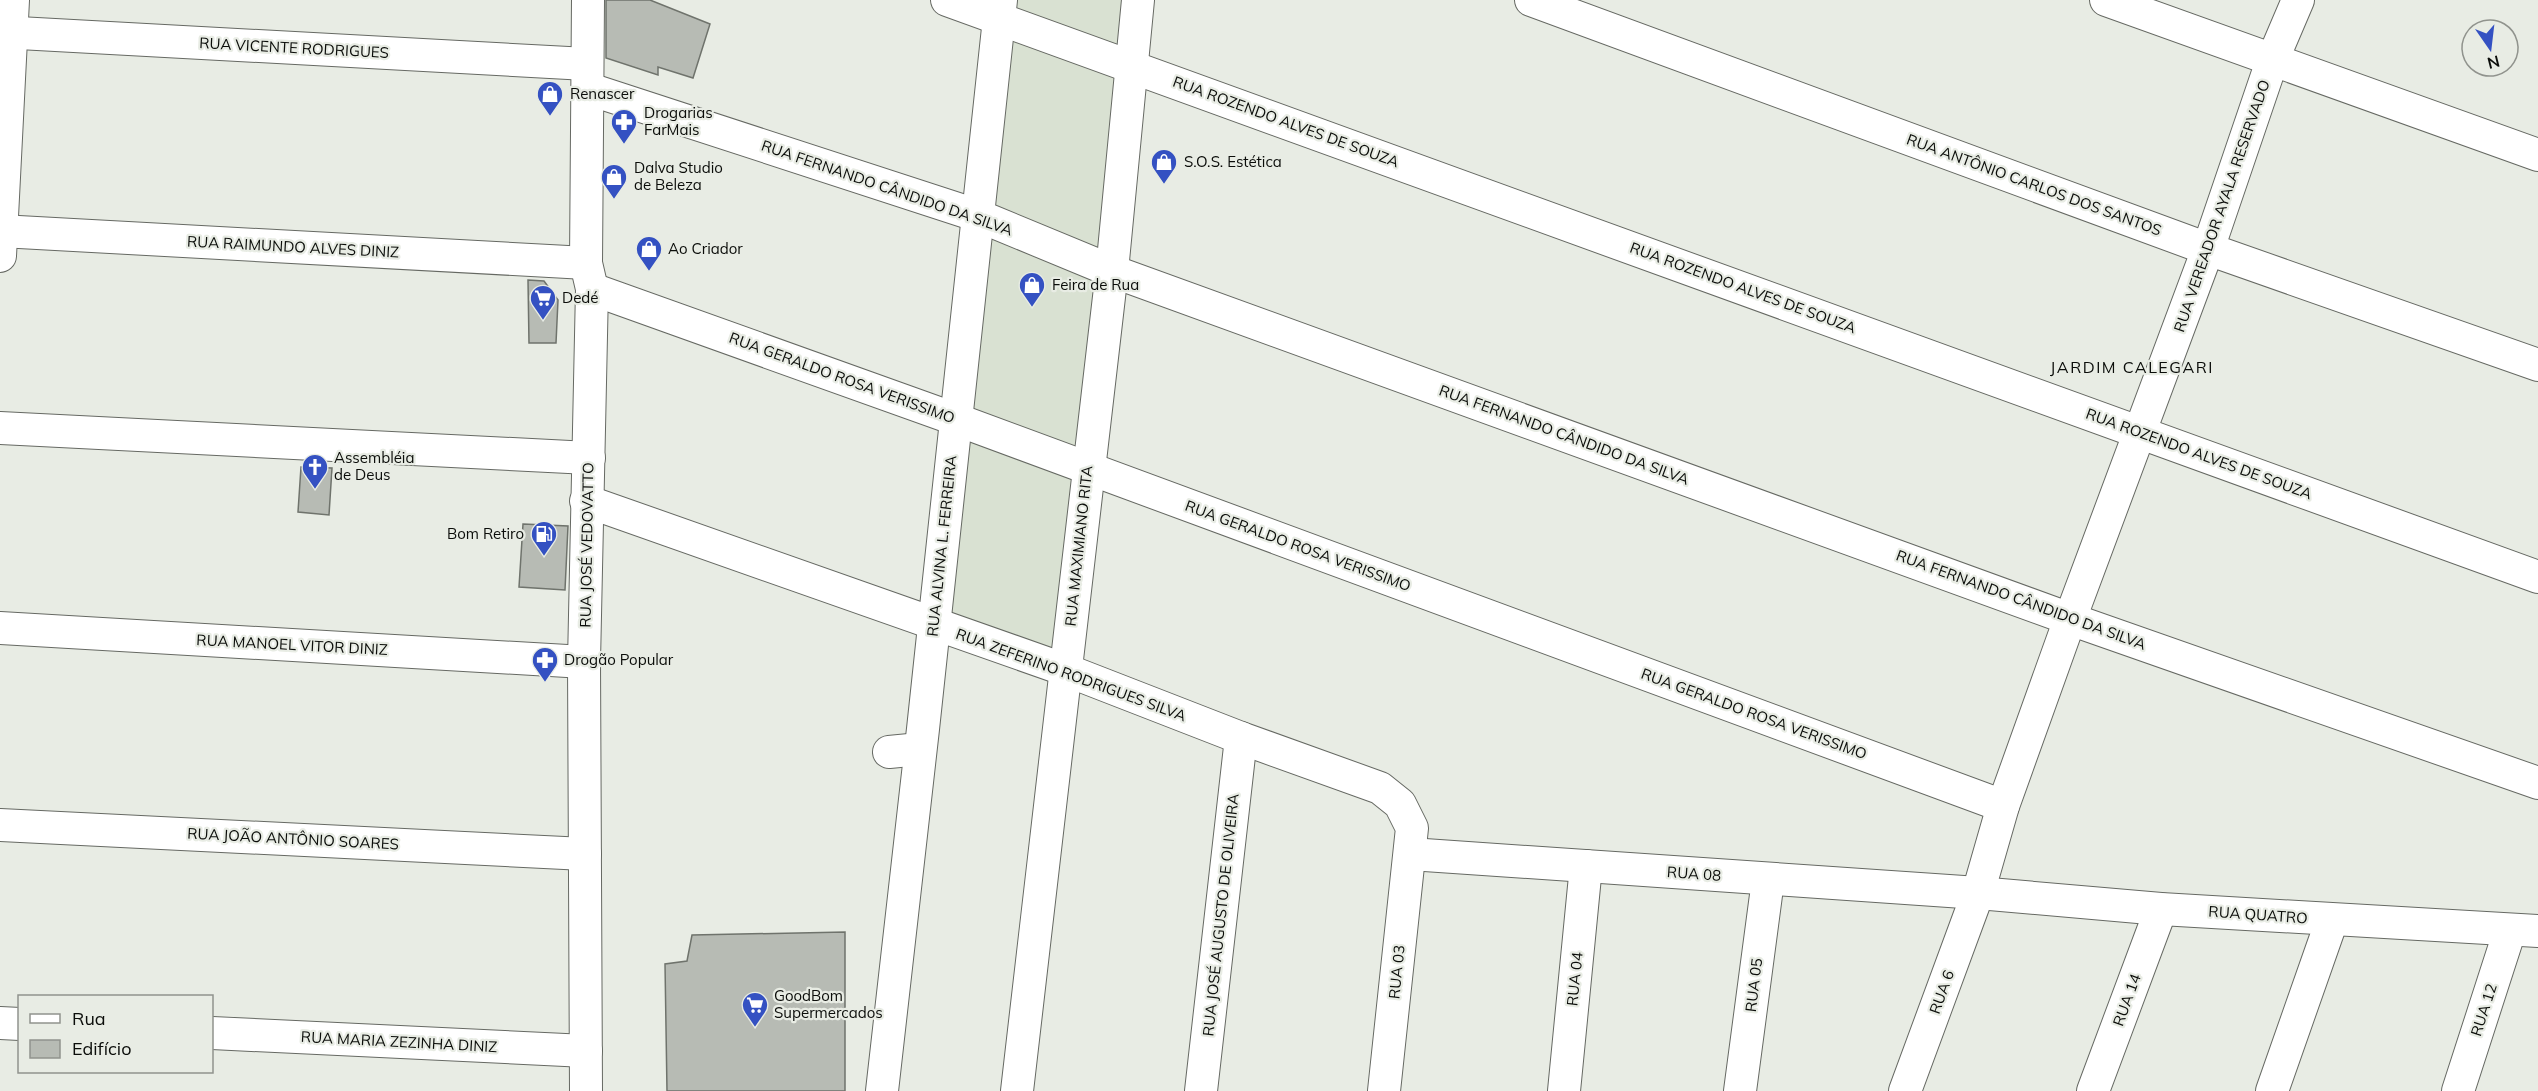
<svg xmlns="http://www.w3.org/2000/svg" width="2538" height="1091" font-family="Mulish,sans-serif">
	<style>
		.built { fill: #d9e1d2 }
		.building { fill: #b7bbb4; stroke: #6f736c; stroke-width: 1.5 }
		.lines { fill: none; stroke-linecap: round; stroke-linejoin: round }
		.minor-casing { stroke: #666963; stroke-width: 34 }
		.minor { stroke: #fff; stroke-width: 32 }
		.labels { text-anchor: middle; stroke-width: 4.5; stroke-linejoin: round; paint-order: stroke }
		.street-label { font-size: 15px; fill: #0b0d0a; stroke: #e8ece4 }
		.poi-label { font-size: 15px; fill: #0b0d0a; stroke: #e8ece4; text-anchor: start }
		.neighbourhood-label { font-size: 16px; letter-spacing: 1.5px; fill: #0b0d0a; stroke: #e8ece4 }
	</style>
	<rect width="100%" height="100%" fill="#e8ece4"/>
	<polygon class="built" points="1008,0 1127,0 1054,657 935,617"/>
	<g class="building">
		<polygon points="606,0 650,0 710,24 693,78 658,67 658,75 606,58"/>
		<polygon points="528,280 544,281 558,300 556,343 529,343"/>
		<polygon points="301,467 332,468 329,515 298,512"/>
		<polygon points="523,524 568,526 565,590 519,587"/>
		<polygon points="845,932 845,1091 667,1091 665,964 687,961 692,935"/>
	</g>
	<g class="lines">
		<g class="minor-casing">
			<g id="minor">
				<polyline points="947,0 2538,577"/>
				<polyline points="1531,0 2208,249 2538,365"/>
				<polyline points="2106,0 2538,155"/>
				<polyline points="0,32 587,64"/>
				<polyline points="589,89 979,216 1112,271 2070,619 2538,783"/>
				<polyline points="0,231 586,263"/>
				<polyline points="0,256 13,0"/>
				<polyline points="592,289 955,419 2003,806"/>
				<polyline points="0,428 589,458"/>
				<polyline points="586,501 1066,670 1241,738 1380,788 1400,804 1412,828 1384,1091"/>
				<polyline points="0,628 584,662"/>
				<polyline points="889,752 920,749"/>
				<polyline points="0,825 585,854"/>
				<polyline points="1410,854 1978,893 2161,909 2538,931"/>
				<polyline points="0,1023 20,1024"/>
				<polyline points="212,1033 586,1051"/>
				<polyline points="586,1091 584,662 592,289 586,263 588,0"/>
				<polyline points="882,1091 923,729 1001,0"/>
				<polyline points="1017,1091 1112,271 1138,0"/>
				<polyline points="1201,1091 1241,738"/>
				<polyline points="1564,1091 1586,866"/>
				<polyline points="1740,1091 1768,880"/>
				<polyline points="1905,1091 1978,893 2003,806 2070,619 2208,249 2272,61 2298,0"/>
				<polyline points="2093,1091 2161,909"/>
				<polyline points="2272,1091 2332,920"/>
				<polyline points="2458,1091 2510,930"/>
			</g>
		</g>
		<use href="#minor" class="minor"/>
	</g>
	<defs>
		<g id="shop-pin" transform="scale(1.35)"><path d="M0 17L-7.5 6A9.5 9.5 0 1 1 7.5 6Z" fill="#3451c2" stroke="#e8ece4"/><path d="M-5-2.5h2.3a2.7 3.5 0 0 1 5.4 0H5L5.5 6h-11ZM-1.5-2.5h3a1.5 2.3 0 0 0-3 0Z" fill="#fff"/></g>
		<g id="pharmacy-pin" transform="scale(1.35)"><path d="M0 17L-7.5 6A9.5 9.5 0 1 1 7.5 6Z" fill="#3451c2" stroke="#e8ece4"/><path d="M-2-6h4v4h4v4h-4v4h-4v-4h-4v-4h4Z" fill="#fff"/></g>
		<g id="supermarket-pin" transform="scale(1.35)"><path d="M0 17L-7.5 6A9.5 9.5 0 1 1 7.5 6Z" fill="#3451c2" stroke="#e8ece4"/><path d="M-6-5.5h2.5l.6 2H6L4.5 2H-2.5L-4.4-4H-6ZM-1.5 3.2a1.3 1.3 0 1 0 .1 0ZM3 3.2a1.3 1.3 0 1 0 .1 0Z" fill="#fff"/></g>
		<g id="church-pin" transform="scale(1.35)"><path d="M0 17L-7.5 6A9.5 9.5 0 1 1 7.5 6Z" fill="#3451c2" stroke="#e8ece4"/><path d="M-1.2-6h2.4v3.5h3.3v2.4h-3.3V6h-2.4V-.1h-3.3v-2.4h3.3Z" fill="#fff"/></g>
		<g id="fuel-pin" transform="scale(1.35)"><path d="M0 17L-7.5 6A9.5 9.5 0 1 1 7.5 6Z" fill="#3451c2" stroke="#e8ece4"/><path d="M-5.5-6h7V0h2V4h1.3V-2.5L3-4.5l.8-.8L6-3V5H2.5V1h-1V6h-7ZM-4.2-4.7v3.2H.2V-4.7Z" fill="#fff"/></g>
	</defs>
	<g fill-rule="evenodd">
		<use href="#shop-pin" x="550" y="94"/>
		<use href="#pharmacy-pin" x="624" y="122"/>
		<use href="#shop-pin" x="1164" y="162"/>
		<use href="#shop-pin" x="614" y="177"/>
		<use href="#shop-pin" x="649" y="249"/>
		<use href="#shop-pin" x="1032" y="285"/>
		<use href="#supermarket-pin" x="543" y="298"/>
		<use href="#church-pin" x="315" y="467"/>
		<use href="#fuel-pin" x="544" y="534"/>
		<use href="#pharmacy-pin" x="545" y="660"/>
		<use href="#supermarket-pin" x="755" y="1005"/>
	</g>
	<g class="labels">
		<g class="street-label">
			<text transform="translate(294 48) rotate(3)" y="5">RUA VICENTE RODRIGUES</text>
			<text transform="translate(1286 122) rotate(20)" y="5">RUA ROZENDO ALVES DE SOUZA</text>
			<text transform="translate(2034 185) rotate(20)" y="5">RUA ANTÔNIO CARLOS DOS SANTOS</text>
			<text transform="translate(887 188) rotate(19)" y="5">RUA FERNANDO CÂNDIDO DA SILVA</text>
			<text transform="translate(2222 206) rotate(-71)" y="5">RUA VEREADOR AYALA RESERVADO</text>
			<text transform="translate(293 247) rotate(3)" y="5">RUA RAIMUNDO ALVES DINIZ</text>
			<text transform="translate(1743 288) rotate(20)" y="5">RUA ROZENDO ALVES DE SOUZA</text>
			<text transform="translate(842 378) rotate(20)" y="5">RUA GERALDO ROSA VERISSIMO</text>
			<text transform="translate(1564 435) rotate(20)" y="5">RUA FERNANDO CÂNDIDO DA SILVA</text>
			<text transform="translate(2199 454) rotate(20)" y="5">RUA ROZENDO ALVES DE SOUZA</text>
			<text transform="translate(587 545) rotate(-89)" y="5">RUA JOSÉ VEDOVATTO</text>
			<text transform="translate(942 546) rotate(-84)" y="5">RUA ALVINA L. FERREIRA</text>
			<text transform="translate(1079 546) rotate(-84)" y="5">RUA MAXIMIANO RITA</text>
			<text transform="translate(1298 546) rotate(20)" y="5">RUA GERALDO ROSA VERISSIMO</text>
			<text transform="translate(2021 600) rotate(20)" y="5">RUA FERNANDO CÂNDIDO DA SILVA</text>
			<text transform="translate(292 645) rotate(3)" y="5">RUA MANOEL VITOR DINIZ</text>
			<text transform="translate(1071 675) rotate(20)" y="5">RUA ZEFERINO RODRIGUES SILVA</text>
			<text transform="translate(1754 714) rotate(20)" y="5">RUA GERALDO ROSA VERISSIMO</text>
			<text transform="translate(293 839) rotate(3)" y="5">RUA JOÃO ANTÔNIO SOARES</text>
			<text transform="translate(1694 874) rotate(4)" y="5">RUA 08</text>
			<text transform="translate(1221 915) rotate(-84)" y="5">RUA JOSÉ AUGUSTO DE OLIVEIRA</text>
			<text transform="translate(2258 915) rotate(4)" y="5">RUA QUATRO</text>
			<text transform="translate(1397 972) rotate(-84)" y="5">RUA 03</text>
			<text transform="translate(1575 979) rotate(-84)" y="5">RUA 04</text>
			<text transform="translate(1754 985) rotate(-83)" y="5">RUA 05</text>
			<text transform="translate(1942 992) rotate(-70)" y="5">RUA 6</text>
			<text transform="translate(2127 1000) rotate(-70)" y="5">RUA 14</text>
			<text transform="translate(2484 1010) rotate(-72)" y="5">RUA 12</text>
			<text transform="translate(399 1042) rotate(3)" y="5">RUA MARIA ZEZINHA DINIZ</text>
		</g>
		<g class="poi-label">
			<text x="570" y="99">Renascer</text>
			<text x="644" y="118">Drogarias<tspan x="644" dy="17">FarMais</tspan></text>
			<text x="1184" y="167">S.O.S. Estética</text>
			<text x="634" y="173">Dalva Studio<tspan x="634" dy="17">de Beleza</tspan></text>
			<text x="668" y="254">Ao Criador</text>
			<text x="1052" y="290">Feira de Rua</text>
			<text x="562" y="303">Dedé</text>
			<text x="334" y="463">Assembléia<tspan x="334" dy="17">de Deus</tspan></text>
			<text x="524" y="539" text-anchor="end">Bom Retiro</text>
			<text x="564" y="665">Drogão Popular</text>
			<text x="774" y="1001">GoodBom<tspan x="774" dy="17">Supermercados</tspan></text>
		</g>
		<g class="neighbourhood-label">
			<text x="2132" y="373">JARDIM CALEGARI</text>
		</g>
	</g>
	<rect x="18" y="995" width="195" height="78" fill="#e8ece4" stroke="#90938d" stroke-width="1.5"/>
	<rect x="30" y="1014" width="30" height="9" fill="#ffffff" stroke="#90938d" stroke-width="1.5"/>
	<text x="72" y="1025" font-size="18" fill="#0b0d0a">Rua</text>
	<rect x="30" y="1040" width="30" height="18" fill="#b7bbb4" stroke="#90938d" stroke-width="1.5"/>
	<text x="72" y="1055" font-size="18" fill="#0b0d0a">Edifício</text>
	<g transform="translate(2490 48) rotate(166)"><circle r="28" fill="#e8ece4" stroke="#90938d" stroke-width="1.5"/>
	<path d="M0-4.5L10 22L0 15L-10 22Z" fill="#3451c2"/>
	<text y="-9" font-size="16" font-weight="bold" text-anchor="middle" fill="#0b0d0a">N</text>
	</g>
</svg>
